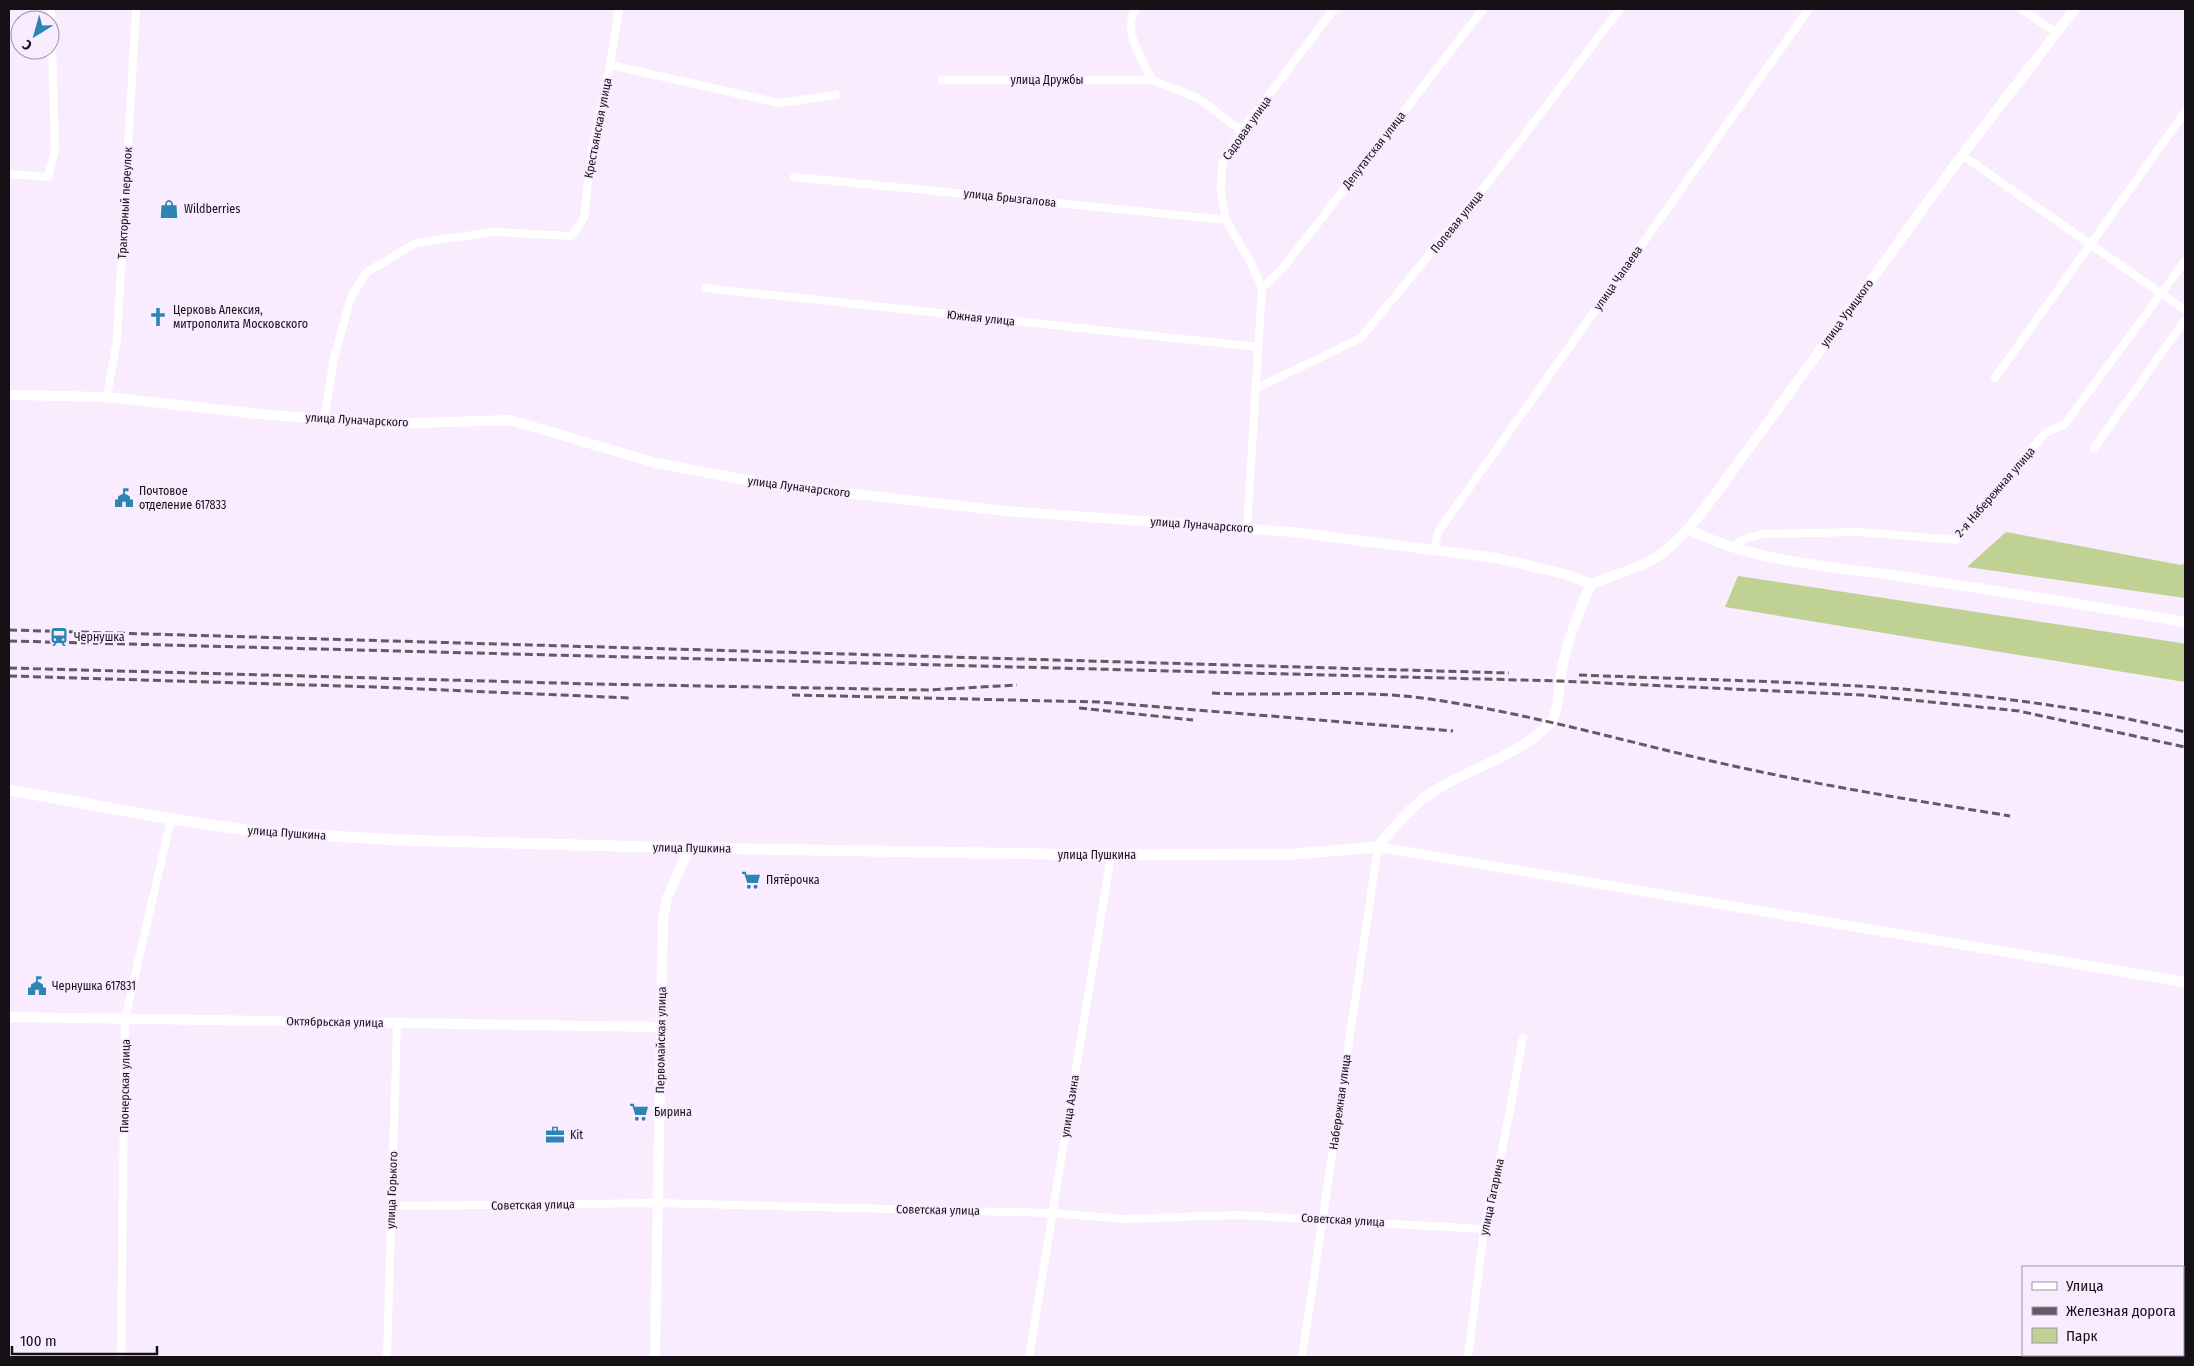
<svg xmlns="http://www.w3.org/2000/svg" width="2194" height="1366" font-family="'Fira Sans Condensed',sans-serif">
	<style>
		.green { fill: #bfd193 }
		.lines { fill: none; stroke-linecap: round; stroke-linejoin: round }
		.minor { stroke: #fff; stroke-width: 8 }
		.tertiary { stroke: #fff; stroke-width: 10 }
		.secondary { stroke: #fff; stroke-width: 11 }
		.rail { stroke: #625b66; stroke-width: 3; stroke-dasharray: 8 4; stroke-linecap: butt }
		.labels { text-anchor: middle; stroke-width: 4; stroke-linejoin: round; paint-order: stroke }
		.street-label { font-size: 12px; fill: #141016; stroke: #f8ecfe }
		.poi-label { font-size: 12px; fill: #141016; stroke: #f8ecfe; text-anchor: start }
	</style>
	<rect width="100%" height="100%" fill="#f8ecfe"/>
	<g class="green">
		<polygon points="2006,532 2181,565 2185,563 2185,598 1967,567"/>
		<polygon points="1738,576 2181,643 2185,644 2185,682 1725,607"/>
	</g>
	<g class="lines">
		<g class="minor">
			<path d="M1136 9C1121 29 1143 61 1152 80L1198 98 1242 131"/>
			<polyline points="2021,9 2057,33"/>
			<polyline points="610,65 779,103 836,95"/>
			<polyline points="942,80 1152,80"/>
			<polyline points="1962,155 2185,310"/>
			<polyline points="9,174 48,177 55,151 51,9"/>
			<polyline points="794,177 1226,220"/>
			<polyline points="705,288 1258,347"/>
			<polyline points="1262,288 1284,267 1483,9"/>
			<polyline points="1995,378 2185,112"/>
			<polyline points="1255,389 1361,338 1493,176 1620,9"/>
			<polyline points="107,397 117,339 136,9"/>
			<polyline points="324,419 334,358 351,297 367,272 416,243 494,232 572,236 584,218 591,155 610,65 619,9"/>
			<polyline points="2094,448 2185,320"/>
			<polyline points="1247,528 1262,288 1251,263 1226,220 1221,191 1222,164 1242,131 1334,9"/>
			<polyline points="1730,548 1744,539 1762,534 1860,532 1956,540 2045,433 2065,424 2185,261"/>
			<polyline points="1434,550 1438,532 1809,9"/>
			<polyline points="391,1206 658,1203 1052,1213 1125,1219 1235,1215 1484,1229"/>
			<polyline points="121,1357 125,1019 171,819"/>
			<polyline points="387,1357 397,1023"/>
			<polyline points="1029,1357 1111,855"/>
			<polyline points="1302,1357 1378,847"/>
			<polyline points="1468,1357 1484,1229 1506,1131 1523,1038"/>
		</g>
		<g class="tertiary">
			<polyline points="9,395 107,397 258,414 387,424 510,420 656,463 767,484 1005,511 1292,532 1496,558 1565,574 1591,584"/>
			<path d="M1688 529C1754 563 1832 566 1905 577 1998 591 2092 606 2185 622"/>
			<path d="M1591 584C1576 618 1563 651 1559 689 1558 700 1557 716 1549 724 1518 757 1471 767 1434 791 1412 805 1394 826 1378 847L2185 982"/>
			<path d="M1591 584C1609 577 1629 571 1646 563 1676 549 1696 519 1715 495L1962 155 2075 9"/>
			<polyline points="9,1017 661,1027"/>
			<polyline points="655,1357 663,918 667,898 689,848"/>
		</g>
		<polyline class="secondary" points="9,790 171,819 261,832 399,840 689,848 1111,855 1294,854 1378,847"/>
		<g class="rail">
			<polyline points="9,630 1509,673"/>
			<polyline points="9,641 1560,681 1862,695 2019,711 2185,747"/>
			<polyline points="9,668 594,684 928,690 1017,685"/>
			<path d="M1579 675C1782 683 1988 682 2185 732"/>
			<polyline points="9,676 375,687 630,698"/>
			<path d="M1212 693C1286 697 1362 688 1436 700 1544 716 1650 749 1757 771 1841 789 1925 802 2010 816"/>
			<polyline points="792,695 1099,702 1453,731"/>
			<polyline points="1079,708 1193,720"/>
		</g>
	</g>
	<defs>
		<g id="shop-bare" transform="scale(1.5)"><path d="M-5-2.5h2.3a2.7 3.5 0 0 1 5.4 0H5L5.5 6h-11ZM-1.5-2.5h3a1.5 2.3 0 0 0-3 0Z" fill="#2d85b3" stroke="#f8ecfe" stroke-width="2.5" paint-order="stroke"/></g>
		<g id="church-bare" transform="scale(1.5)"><path d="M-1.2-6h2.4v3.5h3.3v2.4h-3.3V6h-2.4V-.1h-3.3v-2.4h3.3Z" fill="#2d85b3" stroke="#f8ecfe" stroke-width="2.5" paint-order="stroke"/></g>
		<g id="civic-bare" transform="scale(1.5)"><path d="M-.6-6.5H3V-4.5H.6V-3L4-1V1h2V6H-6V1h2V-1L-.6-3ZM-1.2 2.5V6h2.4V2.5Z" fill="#2d85b3" stroke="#f8ecfe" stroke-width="2.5" paint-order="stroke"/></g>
		<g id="station-bare" transform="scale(1.5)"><path d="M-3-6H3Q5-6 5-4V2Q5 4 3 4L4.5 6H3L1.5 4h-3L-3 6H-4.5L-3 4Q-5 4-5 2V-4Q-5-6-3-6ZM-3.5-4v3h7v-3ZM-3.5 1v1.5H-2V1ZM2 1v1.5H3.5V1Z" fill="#2d85b3" stroke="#f8ecfe" stroke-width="2.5" paint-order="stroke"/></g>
		<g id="supermarket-bare" transform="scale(1.5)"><path d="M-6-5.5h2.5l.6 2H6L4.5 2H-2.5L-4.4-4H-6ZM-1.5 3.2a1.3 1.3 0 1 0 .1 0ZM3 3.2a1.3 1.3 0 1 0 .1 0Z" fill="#2d85b3" stroke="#f8ecfe" stroke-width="2.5" paint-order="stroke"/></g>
		<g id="office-bare" transform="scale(1.5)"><path d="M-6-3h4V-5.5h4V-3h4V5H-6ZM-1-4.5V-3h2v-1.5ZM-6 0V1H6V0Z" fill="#2d85b3" stroke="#f8ecfe" stroke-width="2.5" paint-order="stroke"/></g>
	</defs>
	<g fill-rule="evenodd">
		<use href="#shop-bare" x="169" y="209"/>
		<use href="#church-bare" x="158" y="317"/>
		<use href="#civic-bare" x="124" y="498"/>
		<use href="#station-bare" x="59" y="637"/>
		<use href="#supermarket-bare" x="751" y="880"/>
		<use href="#civic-bare" x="37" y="986"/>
		<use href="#supermarket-bare" x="639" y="1112"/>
		<use href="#office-bare" x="555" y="1135"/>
	</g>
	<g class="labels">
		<g class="street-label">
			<text x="1047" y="84">улица Дружбы</text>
			<text transform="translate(598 128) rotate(-79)" y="4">Крестьянская улица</text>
			<text transform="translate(1247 128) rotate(-55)" y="4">Садовая улица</text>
			<text transform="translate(1374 150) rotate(-52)" y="4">Депутатская улица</text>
			<text transform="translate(1010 198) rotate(6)" y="4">улица Брызгалова</text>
			<text transform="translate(125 203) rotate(-87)" y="4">Тракторный переулок</text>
			<text transform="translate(1457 222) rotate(-51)" y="4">Полевая улица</text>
			<text transform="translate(1618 278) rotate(-55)" y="4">улица Чапаева</text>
			<text transform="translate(1847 313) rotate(-54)" y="4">улица Урицкого</text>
			<text transform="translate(981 318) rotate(6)" y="4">Южная улица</text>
			<text transform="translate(357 420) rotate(3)" y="4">улица Луначарского</text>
			<text transform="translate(799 487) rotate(7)" y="4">улица Луначарского</text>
			<text transform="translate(1995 492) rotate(-49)" y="4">2-я Набережная улица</text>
			<text transform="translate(1202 525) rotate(4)" y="4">улица Луначарского</text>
			<text transform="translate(287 833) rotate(4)" y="4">улица Пушкина</text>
			<text transform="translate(692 848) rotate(1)" y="4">улица Пушкина</text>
			<text x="1097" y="859">улица Пушкина</text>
			<text transform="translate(335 1022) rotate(1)" y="4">Октябрьская улица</text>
			<text transform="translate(661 1040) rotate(-89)" y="4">Первомайская улица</text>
			<text transform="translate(125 1086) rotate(-89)" y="4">Пионерская улица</text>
			<text transform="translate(1340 1102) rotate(-82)" y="4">Набережная улица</text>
			<text transform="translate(1070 1106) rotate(-81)" y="4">улица Азина</text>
			<text transform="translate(392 1190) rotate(-88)" y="4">улица Горького</text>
			<text transform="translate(1492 1197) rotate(-78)" y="4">улица Гагарина</text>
			<text transform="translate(533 1205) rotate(-1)" y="4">Советская улица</text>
			<text transform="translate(938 1210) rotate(1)" y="4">Советская улица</text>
			<text transform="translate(1343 1220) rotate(3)" y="4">Советская улица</text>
		</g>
		<g class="poi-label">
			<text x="184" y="213">Wildberries</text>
			<text x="173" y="314">Церковь Алексия,<tspan x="173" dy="14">митрополита Московского</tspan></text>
			<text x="139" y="495">Почтовое<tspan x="139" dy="14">отделение 617833</tspan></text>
			<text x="74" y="641">Чернушка</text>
			<text x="766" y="884">Пятёрочка</text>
			<text x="52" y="990">Чернушка 617831</text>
			<text x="654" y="1116">Бирина</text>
			<text x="570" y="1139">Kit</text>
		</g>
	</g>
	<rect width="2194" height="1366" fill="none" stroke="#141016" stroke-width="20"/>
	<rect x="2022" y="1266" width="162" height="90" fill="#f8ecfe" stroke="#9d94a1"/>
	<rect x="2032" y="1282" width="25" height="8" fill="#ffffff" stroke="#9d94a1"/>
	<text x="2066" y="1291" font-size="15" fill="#141016">Улица</text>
	<rect x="2032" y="1307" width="25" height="8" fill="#625b66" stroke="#9d94a1"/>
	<text x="2066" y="1316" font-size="15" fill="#141016">Железная дорога</text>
	<rect x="2032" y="1328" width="25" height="15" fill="#bfd193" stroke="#9d94a1"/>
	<text x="2066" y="1341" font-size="15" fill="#141016">Парк</text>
	<g transform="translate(35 35) rotate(217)"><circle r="24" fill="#f8ecfe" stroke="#9d94a1"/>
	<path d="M0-4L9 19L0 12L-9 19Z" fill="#2d85b3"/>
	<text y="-8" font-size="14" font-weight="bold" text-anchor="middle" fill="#141016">С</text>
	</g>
	<path d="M12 1346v8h145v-8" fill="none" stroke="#141016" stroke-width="2.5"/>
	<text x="20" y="1346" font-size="15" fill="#141016" stroke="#f8ecfe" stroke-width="4" paint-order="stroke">100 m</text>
</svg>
